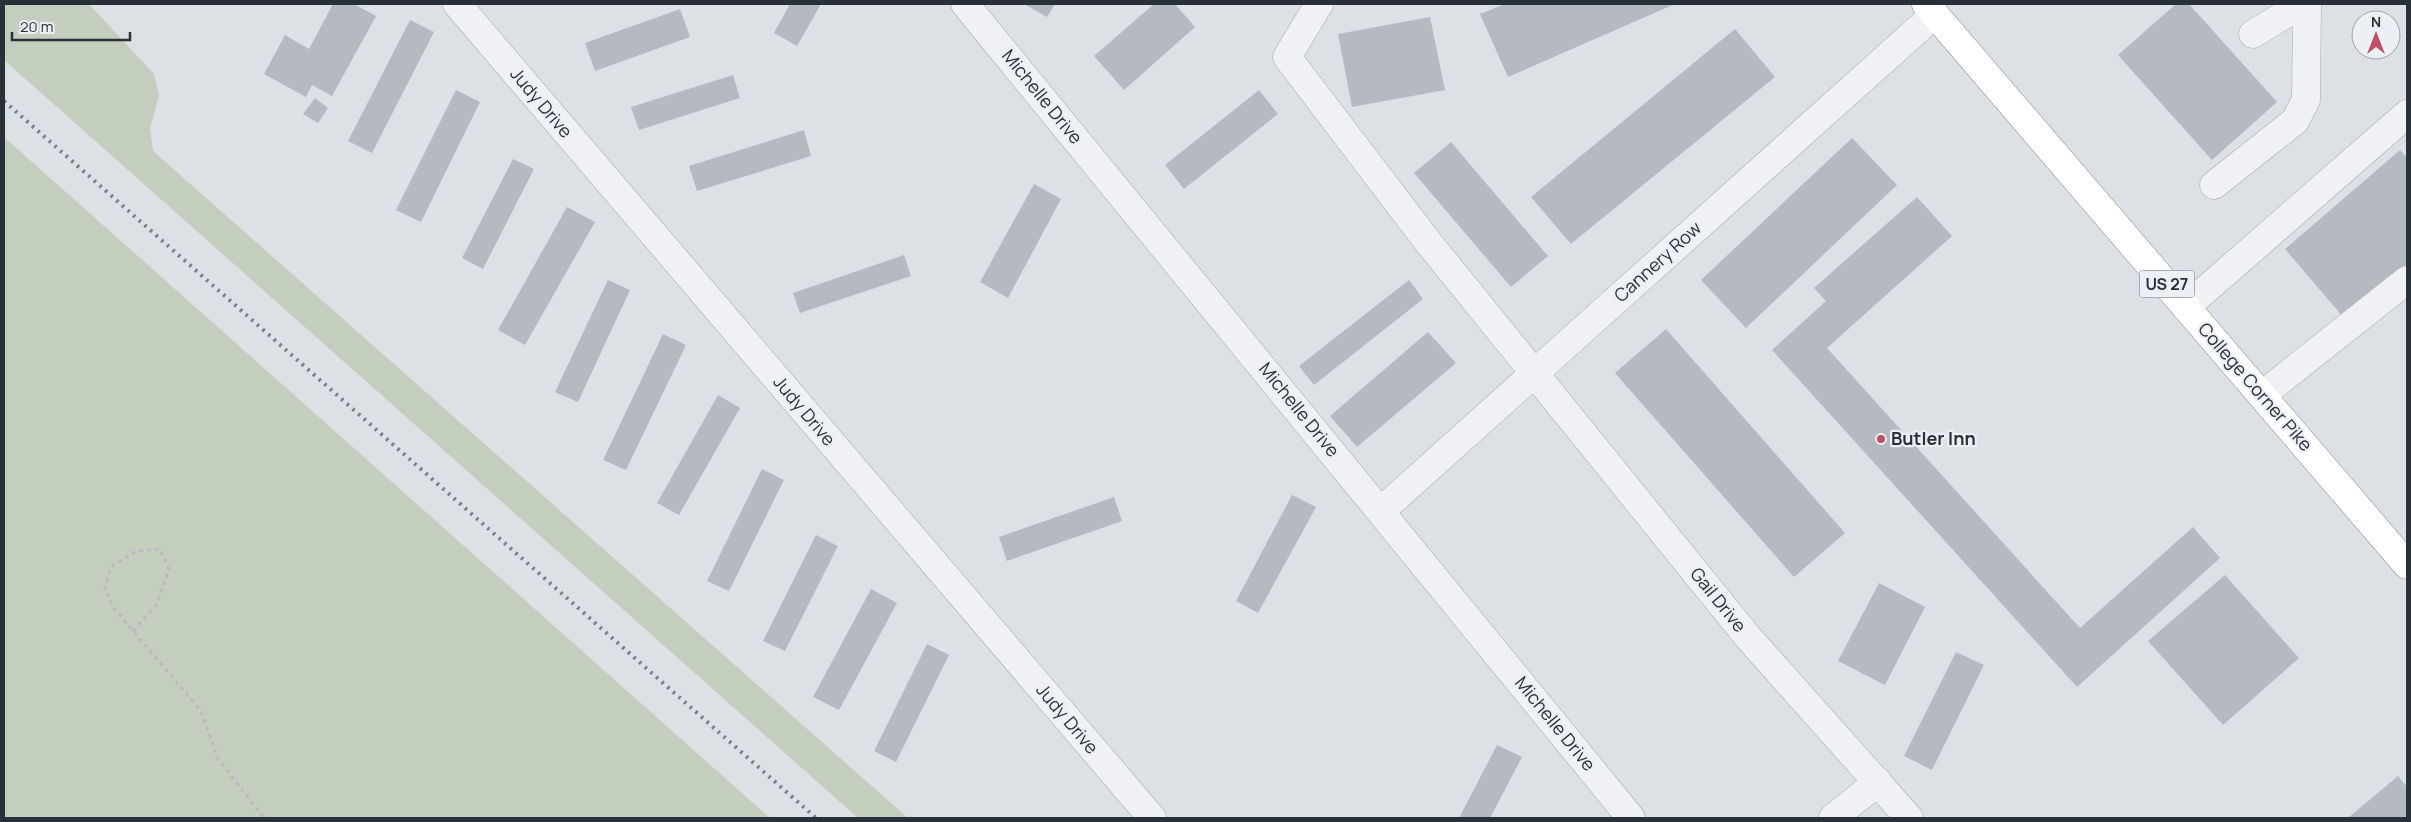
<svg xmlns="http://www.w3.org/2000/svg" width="2411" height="822" font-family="Manrope,sans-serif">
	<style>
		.green { fill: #c4cebf }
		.building { fill: #b5bac1 }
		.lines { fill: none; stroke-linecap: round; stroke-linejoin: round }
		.minor-casing { stroke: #a3a8ae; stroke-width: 29 }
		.highway-casing { stroke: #86909a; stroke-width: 29 }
		.path { stroke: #b7bbc0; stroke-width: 3; stroke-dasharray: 4 4; stroke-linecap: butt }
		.minor { stroke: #eff1f4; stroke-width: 28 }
		.highway { stroke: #fff; stroke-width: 28 }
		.rail { stroke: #78828d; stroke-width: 4; stroke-dasharray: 2.5 5; stroke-linecap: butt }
		.poi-dot { fill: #bd4f69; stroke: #eceff3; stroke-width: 2 }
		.labels { text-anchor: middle; stroke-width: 4.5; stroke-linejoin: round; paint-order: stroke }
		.shield { fill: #eceff3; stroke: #636972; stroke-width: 1 }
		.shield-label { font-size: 16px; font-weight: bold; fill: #28303a }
		.street-label { font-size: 18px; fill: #28303a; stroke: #eceff3 }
		.poi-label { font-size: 18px; font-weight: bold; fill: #28303a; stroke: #eceff3; text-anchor: start }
	</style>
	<rect width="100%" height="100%" fill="#dde1e5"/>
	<g class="green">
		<polygon points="4,4 89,4 154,74 159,95 150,129 153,151 908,818 858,818 4,60"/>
		<polygon points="4,137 770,818 4,818"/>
	</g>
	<g class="building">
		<polygon points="333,4 354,4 376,16 332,96 312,85 306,97 264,74 285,35 309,49"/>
		<polygon points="790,4 821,4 797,46 774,33"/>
		<polygon points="1024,4 1055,4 1047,17"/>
		<polygon points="1154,4 1175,4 1195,27 1124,90 1094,56"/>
		<polygon points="1505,4 1675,4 1508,77 1480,14"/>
		<polygon points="2176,4 2189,4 2277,102 2212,160 2118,55"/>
		<polygon points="680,9 690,37 595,71 585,43"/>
		<polygon points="1430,17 1445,90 1352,107 1338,34"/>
		<polygon points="410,20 434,32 372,153 348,141"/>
		<polygon points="1735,29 1775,77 1571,244 1531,197"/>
		<polygon points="733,75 740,98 639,130 631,107"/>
		<polygon points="456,90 480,102 421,222 396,210"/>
		<polygon points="1259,90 1278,114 1184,189 1165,165"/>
		<polygon points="315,98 328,108 318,123 303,114"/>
		<polygon points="804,130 811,156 697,191 689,166"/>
		<polygon points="1852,138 1897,185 1746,328 1701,280"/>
		<polygon points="1451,142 1548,256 1511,287 1414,173"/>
		<polygon points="2400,150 2407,158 2407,264 2344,318 2285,249"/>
		<polygon points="513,159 534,169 483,269 462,258"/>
		<polygon points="1034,184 1061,199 1008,298 980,282"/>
		<polygon points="1917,197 1952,236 1827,348 2080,628 2193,527 2220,558 2077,687 1772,350 1826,301 1814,288"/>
		<polygon points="567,207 595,222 525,345 498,330"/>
		<polygon points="904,255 911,276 800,313 793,293"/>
		<polygon points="608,280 630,290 578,402 555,392"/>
		<polygon points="1409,280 1423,299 1314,385 1299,366"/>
		<polygon points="1666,329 1845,533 1794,577 1615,373"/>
		<polygon points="1428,332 1456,363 1357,447 1330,416"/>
		<polygon points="663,334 686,345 626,470 603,460"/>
		<polygon points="718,395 740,408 679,515 657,503"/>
		<polygon points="762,469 784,480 729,591 707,581"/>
		<polygon points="1292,495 1316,507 1258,613 1236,601"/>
		<polygon points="1114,497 1122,521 1007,561 999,537"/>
		<polygon points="816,535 838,546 785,651 763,641"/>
		<polygon points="2225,575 2299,658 2223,725 2148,641"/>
		<polygon points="1879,583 1925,607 1885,685 1838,661"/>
		<polygon points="871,589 897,603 839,710 813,697"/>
		<polygon points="927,644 949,655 896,762 874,751"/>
		<polygon points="1956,652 1984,665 1932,770 1904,756"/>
		<polygon points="1497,745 1522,757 1490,818 1459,818"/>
		<polygon points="2398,776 2407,787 2407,818 2348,818"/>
	</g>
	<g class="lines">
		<g class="minor-casing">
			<g id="minor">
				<polyline points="457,4 1152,818"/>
				<polyline points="965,4 1631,818"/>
				<polyline points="1319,4 1287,57 1428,242 1747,636 1909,818"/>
				<polyline points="2253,34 2302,4"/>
				<polyline points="2214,185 2295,121 2306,100 2307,4"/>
				<polyline points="2186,307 2407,114"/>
				<polyline points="2262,395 2407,280"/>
				<polyline points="1382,510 1935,14"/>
				<polyline points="1833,818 1878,782"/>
			</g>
		</g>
		<g class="highway-casing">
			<polyline id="highway" points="1926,4 2407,565"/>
		</g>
		<polyline class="path" points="133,631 156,605 169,570 160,549 136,551 111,567 105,588 112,606 201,711 218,759 264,818"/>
		<use href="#minor" class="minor"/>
		<use href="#highway" class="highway"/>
		<polyline class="rail" points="4,101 816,818"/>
	</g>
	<circle class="poi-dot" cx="1881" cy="439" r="5"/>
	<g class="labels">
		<rect class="shield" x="2139.5" y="270.5" width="55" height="27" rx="4"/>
		<g class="shield-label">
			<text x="2167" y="290">US 27</text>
		</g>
		<g class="street-label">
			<text transform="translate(1042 97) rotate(51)" y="6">Michelle Drive</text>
			<text transform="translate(541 103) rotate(50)" y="6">Judy Drive</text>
			<text transform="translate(1658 262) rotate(-42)" y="6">Cannery Row</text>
			<text transform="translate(2255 387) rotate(49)" y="6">College Corner Pike</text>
			<text transform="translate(1299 410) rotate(51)" y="6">Michelle Drive</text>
			<text transform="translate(804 411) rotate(50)" y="6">Judy Drive</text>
			<text transform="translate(1718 600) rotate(51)" y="6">Gail Drive</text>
			<text transform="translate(1067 719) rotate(50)" y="6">Judy Drive</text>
			<text transform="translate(1555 724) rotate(51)" y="6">Michelle Drive</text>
		</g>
		<g class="poi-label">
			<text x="1891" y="445">Butler Inn</text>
		</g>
	</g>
	<rect width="2411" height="822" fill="none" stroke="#28303a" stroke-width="10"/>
	<g transform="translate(2376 35)"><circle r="24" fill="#eceff3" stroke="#9ea3a9"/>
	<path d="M0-4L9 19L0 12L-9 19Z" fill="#bd4f69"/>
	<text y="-8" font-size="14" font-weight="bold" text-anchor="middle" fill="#28303a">N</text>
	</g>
	<path d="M12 32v8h118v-8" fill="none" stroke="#28303a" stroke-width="2.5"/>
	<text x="20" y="32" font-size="15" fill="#28303a" stroke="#eceff3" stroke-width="4" paint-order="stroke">20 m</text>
</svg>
